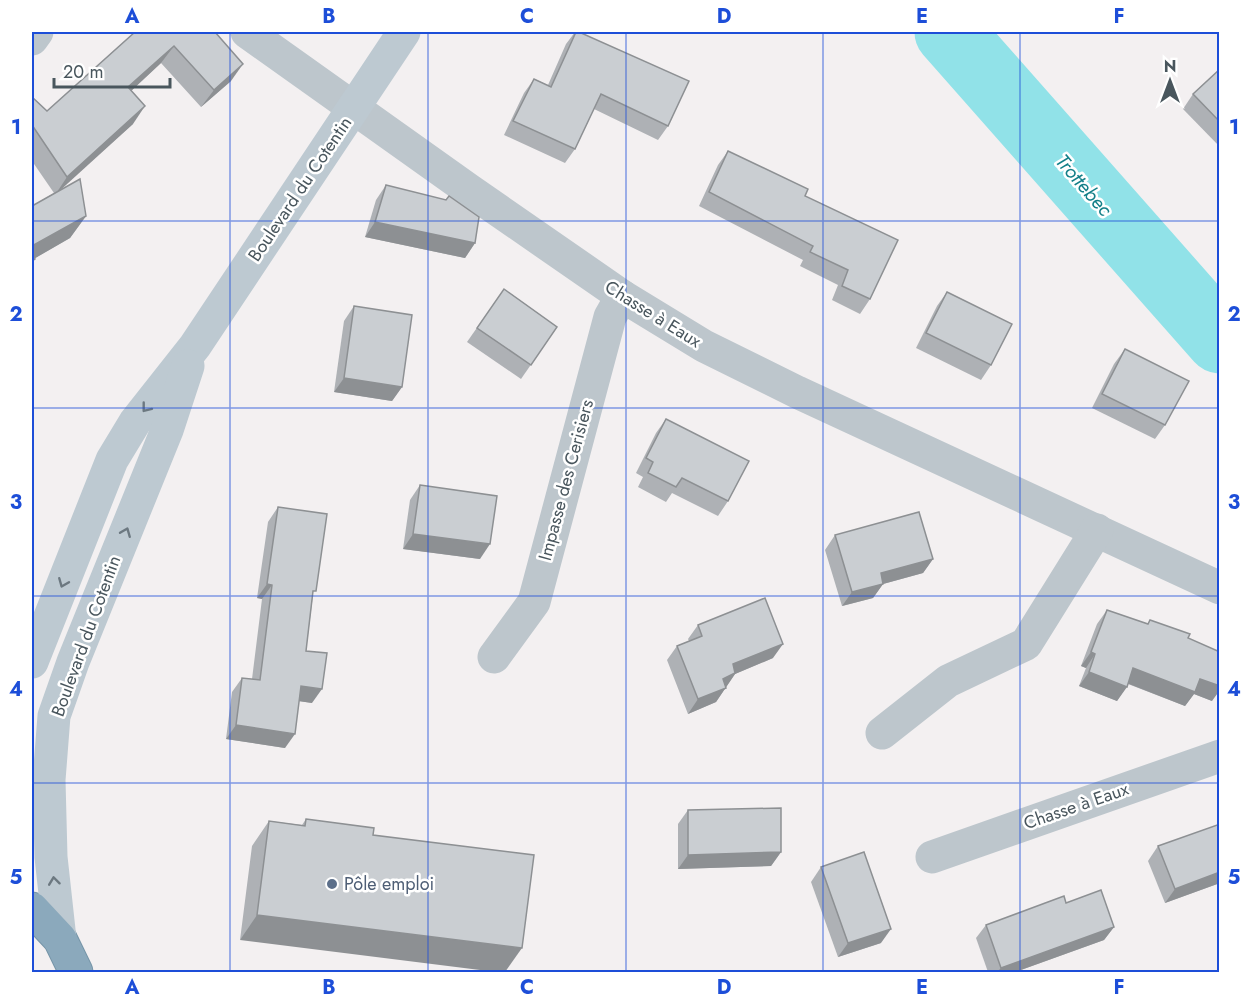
<svg xmlns="http://www.w3.org/2000/svg" width="1251" height="1004" font-family="Jost,sans-serif">
	<style>
		.lines { fill: none; stroke-linecap: round; stroke-linejoin: round }
		.river { stroke: #91e2e8; stroke-width: 69 }
		.highway-casing { stroke: #7695a8; stroke-width: 35 }
		.street { stroke: #bdc6cc; stroke-width: 33 }
		.secondary { stroke: #bdc9d1; stroke-width: 33 }
		.highway { stroke: #8ba9bc; stroke-width: 33 }
		.wall { fill: #aeb1b5 }
		.shaded-wall { fill: #8d9093 }
		.building { fill: #caced2; stroke: #8d9093; stroke-width: 1.5 }
		.oneway { stroke: #6c7880 }
		.grid { fill: none; stroke: #1d4ed8; stroke-width: 1.5; stroke-opacity: 0.55 }
		.service-dot { fill: #5c6f8a; stroke: #fff; stroke-width: 2 }
		.labels { text-anchor: middle; stroke-width: 5; stroke-linejoin: round; paint-order: stroke }
		.street-label { font-size: 18px; fill: #49565d; stroke: #fff }
		.service-label { font-size: 18px; fill: #4e5e75; stroke: #fff; text-anchor: start }
		.water-label { font-size: 20px; font-style: italic; fill: #137f88; stroke: #fff }
		.neatline { fill: none; stroke: #1d4ed8; stroke-width: 2 }
		.grid-label { font-size: 20px; text-anchor: middle; font-weight: bold; fill: #1d4ed8 }
	</style>
	<rect width="100%" height="100%" fill="#f3f0f1"/>
	<g class="lines">
		<polyline class="river" points="949,32 1220,339"/>
		<g class="highway-casing">
			<polyline id="highway" points="32,909 60,939 76,972"/>
		</g>
		<g class="street">
			<polyline points="247,32 469,190 622,296 704,346 797,392 1220,588"/>
			<polyline points="32,39 37,32"/>
			<polyline points="494,657 534,602 610,317 622,296"/>
			<polyline points="882,733 948,681 1026,644 1097,530"/>
			<polyline points="932,857 1220,756"/>
		</g>
		<g class="secondary">
			<polyline points="32,662 112,460 135,422 195,346 404,32"/>
			<polyline points="60,939 51,857 49,780 54,716 73,662 167,430 188,366"/>
		</g>
		<use href="#highway" class="highway"/>
	</g>
	<g class="wall">
		<polygon points="135,32 215,32 231,81 201,107 161,63 131,91 133,124 58,191 86,216 70,238 35,258 32,264 32,206 54,193 32,161 32,97 47,111"/>
		<polygon points="575,32 668,126 658,140 594,109 575,149 565,163 504,135 524,93 534,79 548,85 566,44"/>
		<polygon points="1220,69 1220,147 1183,109 1193,94"/>
		<polygon points="728,151 805,196 870,299 860,314 832,300 838,285 800,266 803,260 699,206 718,165"/>
		<polygon points="386,185 475,243 465,258 365,237 376,200"/>
		<polygon points="504,289 557,327 521,379 467,342"/>
		<polygon points="947,292 991,365 981,380 916,348 937,306"/>
		<polygon points="354,306 402,387 392,401 334,392 344,321"/>
		<polygon points="1125,349 1165,425 1155,439 1092,408 1114,364"/>
		<polygon points="666,419 728,501 718,516 672,493 666,502 638,487 643,477 636,473 656,433"/>
		<polygon points="420,485 480,559 403,549 410,500"/>
		<polygon points="278,507 313,595 306,651 312,703 299,701 285,748 226,739 232,692 242,678 252,679 262,599 257,598 268,522"/>
		<polygon points="835,535 933,559 923,573 883,584 873,598 842,606 825,550"/>
		<polygon points="1107,610 1188,638 1212,701 1194,694 1185,706 1128,684 1117,701 1079,686 1086,668 1081,666 1097,624"/>
		<polygon points="698,625 773,658 735,674 716,702 688,714 667,660 677,646 689,641 688,639"/>
		<polygon points="688,810 781,852 771,866 678,869 678,824"/>
		<polygon points="306,819 374,828 240,940 252,846 269,821 302,825"/>
		<polygon points="1158,846 1220,883 1165,903 1148,861"/>
		<polygon points="821,867 881,943 838,957 811,882"/>
		<polygon points="986,925 1114,927 1104,940 1015,972 988,972 976,938"/>
	</g>
	<g class="shaded-wall">
		<polygon points="174,46 161,63 116,105 128,87"/>
		<polygon points="243,64 231,81 201,107 214,90"/>
		<polygon points="145,106 133,124 55,195 67,177"/>
		<polygon points="86,216 70,238 32,260 32,246"/>
		<polygon points="375,222 475,243 465,258 365,237"/>
		<polygon points="344,378 402,387 392,401 334,392"/>
		<polygon points="413,534 490,544 480,559 403,549"/>
		<polygon points="933,559 923,573 883,584 873,598 842,606 852,592 881,573"/>
		<polygon points="267,584 272,585 262,599 257,598"/>
		<polygon points="783,644 773,658 735,674 716,702 688,714 698,699 733,664"/>
		<polygon points="1091,652 1095,654 1086,668 1081,666"/>
		<polygon points="1133,668 1200,679 1220,686 1220,690 1212,701 1194,694 1185,706 1124,682"/>
		<polygon points="1089,672 1127,687 1117,701 1079,686"/>
		<polygon points="301,686 322,689 312,703 291,700"/>
		<polygon points="236,725 295,734 285,748 226,739"/>
		<polygon points="781,852 771,866 678,869 688,855"/>
		<polygon points="1220,872 1220,883 1165,903 1175,889"/>
		<polygon points="257,915 522,948 505,972 496,972 240,940"/>
		<polygon points="1114,927 1104,940 1015,972 997,972 1001,968"/>
		<polygon points="891,929 881,943 838,957 848,943"/>
	</g>
	<g class="building">
		<polygon points="135,32 215,32 243,64 214,90 174,46 128,87 145,106 67,177 32,125 32,97 47,111"/>
		<polygon points="576,32 579,32 689,81 668,126 601,94 575,149 513,121 534,79 551,87"/>
		<polygon points="1220,69 1220,122 1193,94"/>
		<polygon points="728,151 808,189 805,196 898,240 870,299 842,286 848,270 810,252 813,246 709,192"/>
		<polygon points="80,179 86,216 32,246 32,206"/>
		<polygon points="386,185 446,200 449,196 479,217 475,243 375,222"/>
		<polygon points="32,252 35,259 32,261"/>
		<polygon points="504,289 557,327 531,365 477,328"/>
		<polygon points="947,292 1012,324 991,365 926,333"/>
		<polygon points="354,306 412,315 402,387 344,378"/>
		<polygon points="1125,349 1189,381 1165,425 1102,394"/>
		<polygon points="666,419 749,461 728,501 682,478 676,487 648,473 653,462 646,458"/>
		<polygon points="420,485 497,496 490,544 413,534"/>
		<polygon points="278,507 327,514 316,591 313,591 306,651 327,653 322,689 301,686 295,734 236,725 242,678 260,680 272,585 267,584"/>
		<polygon points="919,512 933,559 881,573 883,584 852,592 835,535"/>
		<polygon points="765,598 783,644 733,664 735,673 723,679 726,688 698,699 677,646 702,636 698,625"/>
		<polygon points="1107,610 1148,624 1150,620 1190,634 1188,638 1220,652 1220,686 1200,679 1195,692 1133,668 1127,687 1089,672 1095,654 1091,652"/>
		<polygon points="781,808 781,852 688,855 688,810"/>
		<polygon points="306,819 374,828 373,835 534,855 522,948 257,915 269,821 305,826"/>
		<polygon points="1220,824 1220,872 1175,889 1158,846"/>
		<polygon points="864,852 891,929 848,943 821,867"/>
		<polygon points="1101,890 1114,927 1001,968 986,925 1064,896 1066,903"/>
	</g>
	<defs><path id="oneway-chevron" d="M-2-3.5L2.5 0L-2 3.5" fill="none" stroke-width="1.6" stroke-linecap="round" stroke-linejoin="round" transform="scale(1.5)"/></defs>
	<g class="oneway">
		<use href="#oneway-chevron" transform="translate(146 408) rotate(128)"/>
		<use href="#oneway-chevron" transform="translate(126 532) rotate(-68)"/>
		<use href="#oneway-chevron" transform="translate(63 583) rotate(112)"/>
		<use href="#oneway-chevron" transform="translate(54 881) rotate(-97)"/>
	</g>
	<path class="grid" d="M230 32V972M428 32V972M626 32V972M823 32V972M1020 32V972M32 221H1220M32 408H1220M32 596H1220M32 783H1220"/>
	<circle class="service-dot" cx="332" cy="884" r="6"/>
	<g class="labels">
		<g class="street-label">
			<text transform="translate(300 189) rotate(-56)" y="6">Boulevard du Cotentin</text>
			<text transform="translate(653 314) rotate(32)" y="6">Chasse à Eaux</text>
			<text transform="translate(566 480) rotate(-75)" y="6">Impasse des Cerisiers</text>
			<text transform="translate(86 636) rotate(-70)" y="6">Boulevard du Cotentin</text>
			<text transform="translate(1076 806) rotate(-19)" y="6">Chasse à Eaux</text>
		</g>
		<g class="service-label">
			<text x="344" y="890">Pôle emploi</text>
		</g>
		<g class="water-label">
			<text transform="translate(1084 185) rotate(49)" y="7">Trottebec</text>
		</g>
	</g>
	<rect width="1251" height="1004" fill="none" stroke="#ffffff" stroke-width="66"/>
	<g transform="translate(1170 81)" stroke="#ffffff" stroke-width="4.5" paint-order="stroke">
	<path d="M0-4.5L10 22L0 15L-10 22Z" fill="#49565d"/>
	<text y="-9" font-size="16" font-weight="bold" text-anchor="middle" fill="#49565d">N</text>
	</g>
	<path d="M54 78v9h116v-9" fill="none" stroke="#49565d" stroke-width="3"/>
	<text x="63" y="78" font-size="18" fill="#49565d" stroke="#ffffff" stroke-width="4.5" paint-order="stroke">20 m</text>
	<rect x="33" y="33" width="1185" height="938" class="neatline"/>
	<g class="grid-label">
		<text x="132" y="23">A</text>
		<text x="329" y="23">B</text>
		<text x="527" y="23">C</text>
		<text x="724" y="23">D</text>
		<text x="922" y="23">E</text>
		<text x="1119" y="23">F</text>
		<text x="16" y="134">1</text>
		<text x="1234" y="134">1</text>
		<text x="16" y="321">2</text>
		<text x="1234" y="321">2</text>
		<text x="16" y="509">3</text>
		<text x="1234" y="509">3</text>
		<text x="16" y="696">4</text>
		<text x="1234" y="696">4</text>
		<text x="16" y="884">5</text>
		<text x="1234" y="884">5</text>
		<text x="132" y="994">A</text>
		<text x="329" y="994">B</text>
		<text x="527" y="994">C</text>
		<text x="724" y="994">D</text>
		<text x="922" y="994">E</text>
		<text x="1119" y="994">F</text>
	</g>
</svg>
